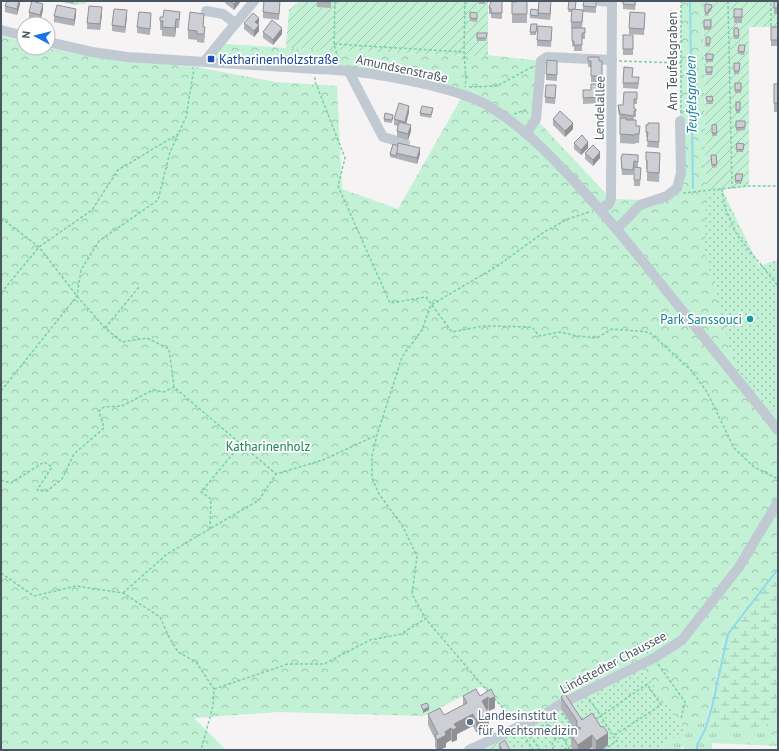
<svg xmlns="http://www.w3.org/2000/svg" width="779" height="751" font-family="'PT Sans',sans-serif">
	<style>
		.grass { fill: url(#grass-tufts) }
		.forest { fill: url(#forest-crowns) }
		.wetland { fill: url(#wetland-marsh) }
		.park { fill: url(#park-dots) }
		.garden { fill: url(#garden-furrows) }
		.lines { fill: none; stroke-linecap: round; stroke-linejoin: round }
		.stream { stroke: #90daee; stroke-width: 2 }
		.path { stroke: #7ad0a6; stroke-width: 1.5; stroke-dasharray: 3 2; stroke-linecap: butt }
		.minor { stroke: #c1cad2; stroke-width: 10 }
		.wall { fill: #b0b2b7 }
		.shaded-wall { fill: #909195 }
		.building { fill: #cdcfd5; stroke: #909195 }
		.transit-dot { fill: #1a4fb4; stroke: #fff; stroke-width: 1.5 }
		.culture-dot { fill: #0f9aa8; stroke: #fff; stroke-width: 1.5 }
		.service-dot { fill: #5c6f8a; stroke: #fff; stroke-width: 1.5 }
		.labels { text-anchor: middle; stroke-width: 3.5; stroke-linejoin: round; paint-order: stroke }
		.transit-label { font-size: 13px; fill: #164399; stroke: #fff; text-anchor: start }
		.street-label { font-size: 13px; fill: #4a5661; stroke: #fff }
		.culture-label { font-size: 13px; fill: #0d838f; stroke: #fff; text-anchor: end }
		.park-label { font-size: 13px; fill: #17864f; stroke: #fff }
		.service-label { font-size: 13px; fill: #4e5e75; stroke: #fff; text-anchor: start }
		.water-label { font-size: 14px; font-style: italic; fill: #0c7c9b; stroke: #fff }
	</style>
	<defs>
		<pattern id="grass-tufts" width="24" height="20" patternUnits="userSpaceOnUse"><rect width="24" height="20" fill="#c3f1d5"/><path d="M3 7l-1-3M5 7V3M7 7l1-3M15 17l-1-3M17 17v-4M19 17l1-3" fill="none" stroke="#a0c6b0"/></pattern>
		<pattern id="forest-crowns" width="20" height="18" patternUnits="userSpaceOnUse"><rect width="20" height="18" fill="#c3f1d5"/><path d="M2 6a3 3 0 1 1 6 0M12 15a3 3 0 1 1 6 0" fill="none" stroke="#a0c6b0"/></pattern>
		<pattern id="wetland-marsh" width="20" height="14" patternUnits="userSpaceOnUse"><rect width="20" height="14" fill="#c3f1d5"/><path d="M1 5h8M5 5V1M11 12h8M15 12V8" fill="none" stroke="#a0c6b0"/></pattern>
		<pattern id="park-dots" width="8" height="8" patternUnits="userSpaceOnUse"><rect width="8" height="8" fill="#c3f1d5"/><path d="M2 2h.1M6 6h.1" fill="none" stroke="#a0c6b0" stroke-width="1.8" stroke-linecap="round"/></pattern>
		<pattern id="garden-furrows" width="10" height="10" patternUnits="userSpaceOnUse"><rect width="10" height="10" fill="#c3f1d5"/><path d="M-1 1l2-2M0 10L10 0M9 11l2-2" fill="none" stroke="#a0c6b0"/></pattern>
	</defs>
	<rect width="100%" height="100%" fill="#f5f3f3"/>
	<polygon class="grass" points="707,719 705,730 762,729 778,741 778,746 712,743 712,750 684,750 684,746 678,750 657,750 685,730"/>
	<g class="forest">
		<polygon points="681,1 703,1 706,191 759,266 778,260 778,573 726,629 707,719 685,730 640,665 520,726 482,686 424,716 278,712 194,718 226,750 1,750 1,36 24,42 24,48 47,48 94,57 196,67 276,82 337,86 342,189 398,209 463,95 370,73 204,62 214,43 286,48 472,56 487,55 541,61 536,119 611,199 647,200 677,188 680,121"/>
		<polygon points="775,717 778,720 778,741 762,729"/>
	</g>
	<polygon class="wetland" points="778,573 778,720 775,718 762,729 705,730 726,629"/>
	<g class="park">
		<polygon points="722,189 759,266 778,260 778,416 736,371 705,253 706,191"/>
		<polygon points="640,665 685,730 657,750 512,750 502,734"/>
	</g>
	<g class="garden">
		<polygon points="57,1 87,1 86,4 74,5"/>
		<polygon points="300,1 488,1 488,55 472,56 286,48 289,10"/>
		<polygon points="703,1 778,1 778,27 749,27 749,186 706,191"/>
		<polygon points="502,734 512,750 469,750"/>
	</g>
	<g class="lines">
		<g class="stream">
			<polyline points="690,1 693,188"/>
			<polyline points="697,750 697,745 705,730 712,707 728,634 778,569"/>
		</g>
		<g class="path">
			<polyline points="335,1 334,44 339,62"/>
			<polyline points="456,1 465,1"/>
			<polyline points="465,1 464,52 466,79 465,87"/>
			<polyline points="728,1 732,188"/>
			<polyline points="771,26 771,1"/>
			<polyline points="334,44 464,52"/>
			<polyline points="619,61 681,63"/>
			<polyline points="315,77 315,81 345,158 338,186 390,303 426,297 452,332 483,326 532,327 539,336 560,332 577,336 597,338 612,329 649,332 691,370 707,392 734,448 754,467 778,479"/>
			<polyline points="469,87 497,86 532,67"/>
			<polyline points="681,113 681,1"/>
			<polyline points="514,114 528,109"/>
			<polyline points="722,189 725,208 737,235 778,286"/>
			<polyline points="683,193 749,186 778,186"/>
			<polyline points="1,218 39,247 77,296 105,328 122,342 147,338 169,349 174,387 276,474"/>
			<polyline points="1,293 39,247 92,210 118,170 178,134"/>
			<polyline points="105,328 139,287"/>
			<polyline points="1,391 77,296 81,270 99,241 158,200 170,152 186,117 194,69"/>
			<polyline points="1,480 11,483 44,462 52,467 37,490 47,491 62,479 74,454 104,428 99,411 104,407 122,406 153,390 164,392 174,387"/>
			<polyline points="210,529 211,499 201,492 241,444"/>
			<polyline points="1,573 34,596 76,586 123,593 160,617 168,635 178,652 196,662 214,689 213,706 201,750"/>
			<polyline points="123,593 167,554 259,500 276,474 323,460 377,435"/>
			<polyline points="658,664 685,702 681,719"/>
			<polyline points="214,689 288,664 324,664 370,640 401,634 425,619"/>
			<polyline points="488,692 425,618 412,594 417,556 402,525 379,494 372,478 372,456 377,435 402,357 422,330 431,305 499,265 544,232 568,219 589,212"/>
			<polyline points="494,698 514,720"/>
			<polyline points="589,699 601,716 595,719"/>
			<polyline points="562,713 576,733"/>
			<polyline points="547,725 556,739"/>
			<polyline points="541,726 548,725 550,721"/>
			<polyline points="528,731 540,750"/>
			<polyline points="524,735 533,750"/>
			<polyline points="565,741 571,736"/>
			<path d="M554 750C549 742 555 738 563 738L568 747"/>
			<polyline points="564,750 568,747 570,750"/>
			<polyline points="590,750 592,750"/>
			<polyline points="603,750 617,741 613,736 661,705 647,684 601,716 613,736"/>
		</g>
		<g class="minor">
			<polyline points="600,1 612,2 611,199 609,204 601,210"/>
			<polyline points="206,11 223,14 235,23"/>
			<polyline points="1,30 24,36"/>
			<path d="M48 42 92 52 127 57 316 69C355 70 391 76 429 85 448 90 469 95 487 105 521 125 548 153 575 182 601 210 625 239 649 269 692 322 735 376 778 430"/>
			<polyline points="204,62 254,1"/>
			<polyline points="348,70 383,137 405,143"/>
			<polyline points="526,133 536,119 541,61 547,57 612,60"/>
			<polyline points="617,229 640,205 667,196 677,188 681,173 680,121"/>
			<polyline points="469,750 542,716 561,704 654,658 682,640 739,567 778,502"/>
		</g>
	</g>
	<g class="wall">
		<polygon points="20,1 20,4 17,15 5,12 5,6"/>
		<polygon points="63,1 74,1 74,4 63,2"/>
		<polygon points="225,1 241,1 234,10 225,3"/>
		<polygon points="317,1 331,1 331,8 317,7"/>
		<rect x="479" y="1" width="6" height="3"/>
		<polygon points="502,1 502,19 491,18 491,14 489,14 489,8"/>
		<polygon points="527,1 527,23 512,23 512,2"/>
		<polygon points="569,1 575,10 583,16 582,28 585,28 585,39 582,39 582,51 574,51 574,47 572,46 572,28 571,28 571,22 572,12 568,12"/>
		<polygon points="623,1 636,1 635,10 623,9"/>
		<rect x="774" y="1" width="4" height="13"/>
		<polygon points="705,4 712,5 711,12 709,12 708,16 705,15"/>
		<polygon points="280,6 279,20 263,18 263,12"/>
		<polygon points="583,6 596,6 596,13 583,12"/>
		<polygon points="551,7 550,20 530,18 530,15 538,10"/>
		<rect x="734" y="9" width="8" height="14"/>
		<polygon points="43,10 40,21 29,18 29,12"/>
		<polygon points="180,12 179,28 176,28 175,37 162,36 162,30 160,30 160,21"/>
		<polygon points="470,12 477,13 477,22 470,21"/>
		<polygon points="102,13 100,30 87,29 87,23"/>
		<polygon points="76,15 74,26 54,22 54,16"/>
		<polygon points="127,16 125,33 112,31 112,25"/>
		<polygon points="151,19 150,35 137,33 137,27"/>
		<polygon points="645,19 644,35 629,34 629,28"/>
		<rect x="704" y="20" width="7" height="10"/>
		<polygon points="204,22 203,27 205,36 204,43 197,42 197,40 188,39 188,30"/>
		<polygon points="244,23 259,23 258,24 259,31 254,37 244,29"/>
		<polygon points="531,24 537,24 536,35 530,35"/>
		<rect x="771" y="27" width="7" height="19"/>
		<polygon points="734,28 738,28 739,39 734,39"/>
		<polygon points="263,32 282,34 273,45 263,38"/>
		<polygon points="552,32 551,47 537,46 537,40"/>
		<polygon points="477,33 487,33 486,41 477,41"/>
		<rect x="623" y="35" width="10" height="20"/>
		<polygon points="706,37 710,37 710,46 706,47"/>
		<polygon points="739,45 745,48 744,55 738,54"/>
		<rect x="706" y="54" width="7" height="8"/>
		<polygon points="588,57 599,61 602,61 602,82 591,82 591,67 588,67"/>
		<polygon points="734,63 740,63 739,74 734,74"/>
		<polygon points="557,67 557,81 546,80 546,74"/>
		<rect x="706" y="67" width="6" height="8"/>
		<polygon points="633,77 639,83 638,89 623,88 623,83"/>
		<rect x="735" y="83" width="6" height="10"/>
		<polygon points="602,84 602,103 583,104 583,90 591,90"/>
		<rect x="774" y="84" width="4" height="28"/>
		<polygon points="556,91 555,104 545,103 545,97"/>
		<polygon points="637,92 637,104 634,104 634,109 636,109 636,117 634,117 634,120 636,126 640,126 639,143 635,143 635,144 620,143 620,119 618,111 618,105 623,105"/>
		<polygon points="712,96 713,104 707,104 706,97"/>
		<rect x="736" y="102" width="4" height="11"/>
		<polygon points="433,111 431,118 420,116 420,113"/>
		<polygon points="409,112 406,124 411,131 408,140 397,137 397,131 398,126 394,125 394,119"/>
		<polygon points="393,117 392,123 384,122 384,119"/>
		<polygon points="553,119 573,129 565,137 553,125"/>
		<polygon points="745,121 745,130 736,131 736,128"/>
		<polygon points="659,123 659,148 647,147 648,138 646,137 646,125"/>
		<polygon points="716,124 717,136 712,136 712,125"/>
		<polygon points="574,143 588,148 581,155 574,149"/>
		<polygon points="737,143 744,144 743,152 736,152"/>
		<polygon points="393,144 420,154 417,164 390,157 390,154"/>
		<polygon points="646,152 660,162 659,182 647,181 647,169 646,169"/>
		<polygon points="585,153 600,158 593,166 585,159"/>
		<polygon points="638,155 638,167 641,168 640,186 634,186 634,167 637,167 634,167 633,175 622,175 621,163 621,157"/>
		<polygon points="711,155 716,155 717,167 712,168"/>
		<polygon points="743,177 741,184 735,183 735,180"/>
		<polygon points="491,689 495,708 489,711 488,709 487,710 489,725 476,732 473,726 457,734 457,740 452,742 451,740 446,743 446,747 440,750 437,750 435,747 435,739 428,725 428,714 444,715 463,705 463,696 480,696"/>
		<polygon points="561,697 582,720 608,745 601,750 594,750 592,747 588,750 573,750 571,747 571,735 576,731 561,709"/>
		<polygon points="499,744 510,750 499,750"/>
	</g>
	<g class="shaded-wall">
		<polygon points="19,1 20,1 20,4 17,15 17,9"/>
		<polygon points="237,1 241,1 234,10 234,4"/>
		<polygon points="551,1 551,7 550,20 550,14"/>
		<polygon points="43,4 43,10 40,21 40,15"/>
		<polygon points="102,7 102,13 100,30 100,24"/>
		<polygon points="76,9 76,15 74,26 74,20"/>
		<polygon points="127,10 127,16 125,33 125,27"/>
		<polygon points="259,18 259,23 255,28 255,22"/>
		<polygon points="176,19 176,28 175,37 175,28"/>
		<polygon points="259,25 259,31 254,37 254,31"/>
		<polygon points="282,28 282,34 273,45 273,40"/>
		<polygon points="409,106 409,112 405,128 405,122"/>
		<polygon points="573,123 573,129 565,137 565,131"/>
		<polygon points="411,125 411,131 408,140 408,134"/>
		<polygon points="588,142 588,148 581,155 581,150"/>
		<polygon points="420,148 420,154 417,164 417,158"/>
		<polygon points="600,152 600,158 593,166 593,160"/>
		<polygon points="488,697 488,709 482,712 482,701"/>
		<polygon points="495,697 495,708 489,711 489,699"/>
		<polygon points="429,707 429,710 423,713 423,710"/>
		<polygon points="473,714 473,726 457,734 457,740 452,742 452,730 454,724"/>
		<polygon points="489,714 489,725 476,732 476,720"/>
		<polygon points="451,728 451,740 446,743 446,747 440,750 437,750 437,740 445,732"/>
		<polygon points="608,733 608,745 601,750 596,750 596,741"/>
		<polygon points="592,735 592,747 588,750 578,750 578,745"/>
	</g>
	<g class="building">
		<polygon points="7,1 19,1 17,9 5,6"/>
		<polygon points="32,1 43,4 40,15 29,12"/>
		<polygon points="230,1 237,1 234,4"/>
		<polygon points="264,1 280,1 279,14 263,12"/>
		<polygon points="317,1 331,1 331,2"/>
		<polygon points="491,1 502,1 502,13 491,13 491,8 489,8"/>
		<polygon points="517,1 527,1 527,14 512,14 512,2 517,2"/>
		<polygon points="539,1 551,1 550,14 538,13"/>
		<polygon points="569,1 576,1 575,10 568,9"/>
		<polygon points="584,1 596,1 596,7 583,6"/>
		<polygon points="623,1 635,1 635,5 623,4"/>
		<rect x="774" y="1" width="4" height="7"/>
		<polygon points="705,4 712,5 711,9 709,9 708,13 705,12"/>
		<polygon points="57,5 76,9 74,20 54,16"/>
		<polygon points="89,6 102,7 100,24 87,23"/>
		<polygon points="114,9 127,10 125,27 112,25"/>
		<polygon points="531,9 538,10 538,16 530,15"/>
		<polygon points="572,9 583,10 582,22 571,22"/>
		<rect x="734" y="9" width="8" height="8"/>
		<polygon points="164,10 180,12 179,20 176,19 175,28 162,27 163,21 160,21 160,17 163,17"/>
		<polygon points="139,12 151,13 150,29 137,27"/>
		<polygon points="190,12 204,14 203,27 205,27 204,34 197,34 197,31 188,30"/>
		<polygon points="470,12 477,13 477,19 470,18"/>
		<polygon points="630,12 645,13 644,29 629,28"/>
		<polygon points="253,13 259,18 255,22 259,25 254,31 244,23"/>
		<polygon points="272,20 282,28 273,40 263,32"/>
		<rect x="704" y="20" width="7" height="7"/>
		<polygon points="531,24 537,24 536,32 530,32"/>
		<polygon points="538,26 552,27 551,41 537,40"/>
		<rect x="771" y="27" width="7" height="13"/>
		<polygon points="572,28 585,28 585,33 582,33 582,45 574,45 574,41 572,41"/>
		<polygon points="734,28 738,28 739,36 734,36"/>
		<polygon points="477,33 487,33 486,38 477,38"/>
		<rect x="623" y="35" width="10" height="14"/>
		<polygon points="706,37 710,37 710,43 706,44"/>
		<polygon points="739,45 745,45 744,52 738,51"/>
		<polygon points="706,54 713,54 713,59 706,60"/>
		<polygon points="588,57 599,57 599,61 602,61 602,76 591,76 591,61 588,61"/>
		<polygon points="547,60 557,61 557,75 546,74"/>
		<polygon points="734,63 740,63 739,71 734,71"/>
		<polygon points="624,67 633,68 632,77 639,77 638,83 623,83"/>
		<rect x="706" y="67" width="6" height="5"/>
		<rect x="735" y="83" width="6" height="7"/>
		<polygon points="591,84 602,84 602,97 583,98 583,90 591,90"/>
		<rect x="774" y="84" width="4" height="19"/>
		<polygon points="546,85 556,85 555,98 545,97"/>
		<polygon points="624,92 637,92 637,99 634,99 634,109 636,109 636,111 634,111 634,116 620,114 618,105 623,105"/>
		<polygon points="712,96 713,101 707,101 706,97"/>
		<rect x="736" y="102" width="4" height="8"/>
		<polygon points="399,103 409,106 405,122 394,119"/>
		<polygon points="422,106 433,108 431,115 420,113"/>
		<polygon points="560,111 573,123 565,131 553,119"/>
		<polygon points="385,113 393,115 392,120 384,119"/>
		<polygon points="620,118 626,118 626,120 636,120 636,126 640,126 639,134 635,134 635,135 620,134"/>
		<polygon points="736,121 745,121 745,127 736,128"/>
		<polygon points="399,122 411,125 408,134 397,131"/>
		<polygon points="648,123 659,123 659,142 647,141 648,132 646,132 646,125 648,125"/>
		<polygon points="716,124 717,133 712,133 712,125"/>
		<polygon points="582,135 588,142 581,150 574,143"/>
		<polygon points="398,143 420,148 417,158 396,153"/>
		<polygon points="737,143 744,144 743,150 736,149"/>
		<polygon points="393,144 398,146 396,156 390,154"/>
		<polygon points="593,145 600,152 593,160 585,153"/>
		<polygon points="646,152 660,153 659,173 647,172 647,160 646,160"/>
		<polygon points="622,154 638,155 638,162 634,161 633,170 622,169 621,157 622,157"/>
		<polygon points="711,155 716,155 717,164 712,165"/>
		<polygon points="634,167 641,168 640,180 634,180"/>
		<polygon points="736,174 743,174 741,181 735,180"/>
		<polygon points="476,689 480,696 491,689 495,697 489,699 488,697 482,701 489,714 476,720 473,714 454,724 457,728 452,730 451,728 445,732 446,735 437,740 435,735 438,734 428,714 440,708 444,715 467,703 463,696"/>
		<polygon points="565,694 582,720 592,713 601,727 603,726 608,733 596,741 592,735 578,745 571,735 581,728 577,727 577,721 561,697"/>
		<polygon points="427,703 429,707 423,710 421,705"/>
		<polygon points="505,740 510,750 502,750 499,744"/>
	</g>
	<rect class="transit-dot" x="207" y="55" width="8" height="8" rx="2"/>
	<circle class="culture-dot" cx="750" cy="319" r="4"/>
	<circle class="service-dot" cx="470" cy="722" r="4"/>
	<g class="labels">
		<g class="transit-label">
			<text x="219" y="64">Katharinenholzstraße</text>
		</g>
		<g class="street-label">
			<text transform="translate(672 61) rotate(-90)" y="5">Am Teufelsgraben</text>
			<text transform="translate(402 68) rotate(12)" y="5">Amundsenstraße</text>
			<text transform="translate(599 108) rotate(-89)" y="5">Lendelallee</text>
			<text transform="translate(613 662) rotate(-28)" y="5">Lindstedter Chaussee</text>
		</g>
		<g class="culture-label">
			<text x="742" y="324">Park Sanssouci</text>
		</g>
		<g class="park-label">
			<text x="268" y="451">Katharinenholz</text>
		</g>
		<g class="service-label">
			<text x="478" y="720">Landesinstitut<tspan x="478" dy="15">für Rechtsmedizin</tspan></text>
		</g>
		<g class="water-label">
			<text transform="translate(691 95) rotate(-91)" y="5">Teufelsgraben</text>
		</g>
	</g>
	<rect width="779" height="751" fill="none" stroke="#4a5661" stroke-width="4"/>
	<g transform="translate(36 36) rotate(277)"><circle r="19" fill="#ffffff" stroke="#b7bbc0"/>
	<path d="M0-3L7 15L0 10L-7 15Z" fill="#1a73e8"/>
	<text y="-6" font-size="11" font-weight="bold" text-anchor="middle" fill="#4a5661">N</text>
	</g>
</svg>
